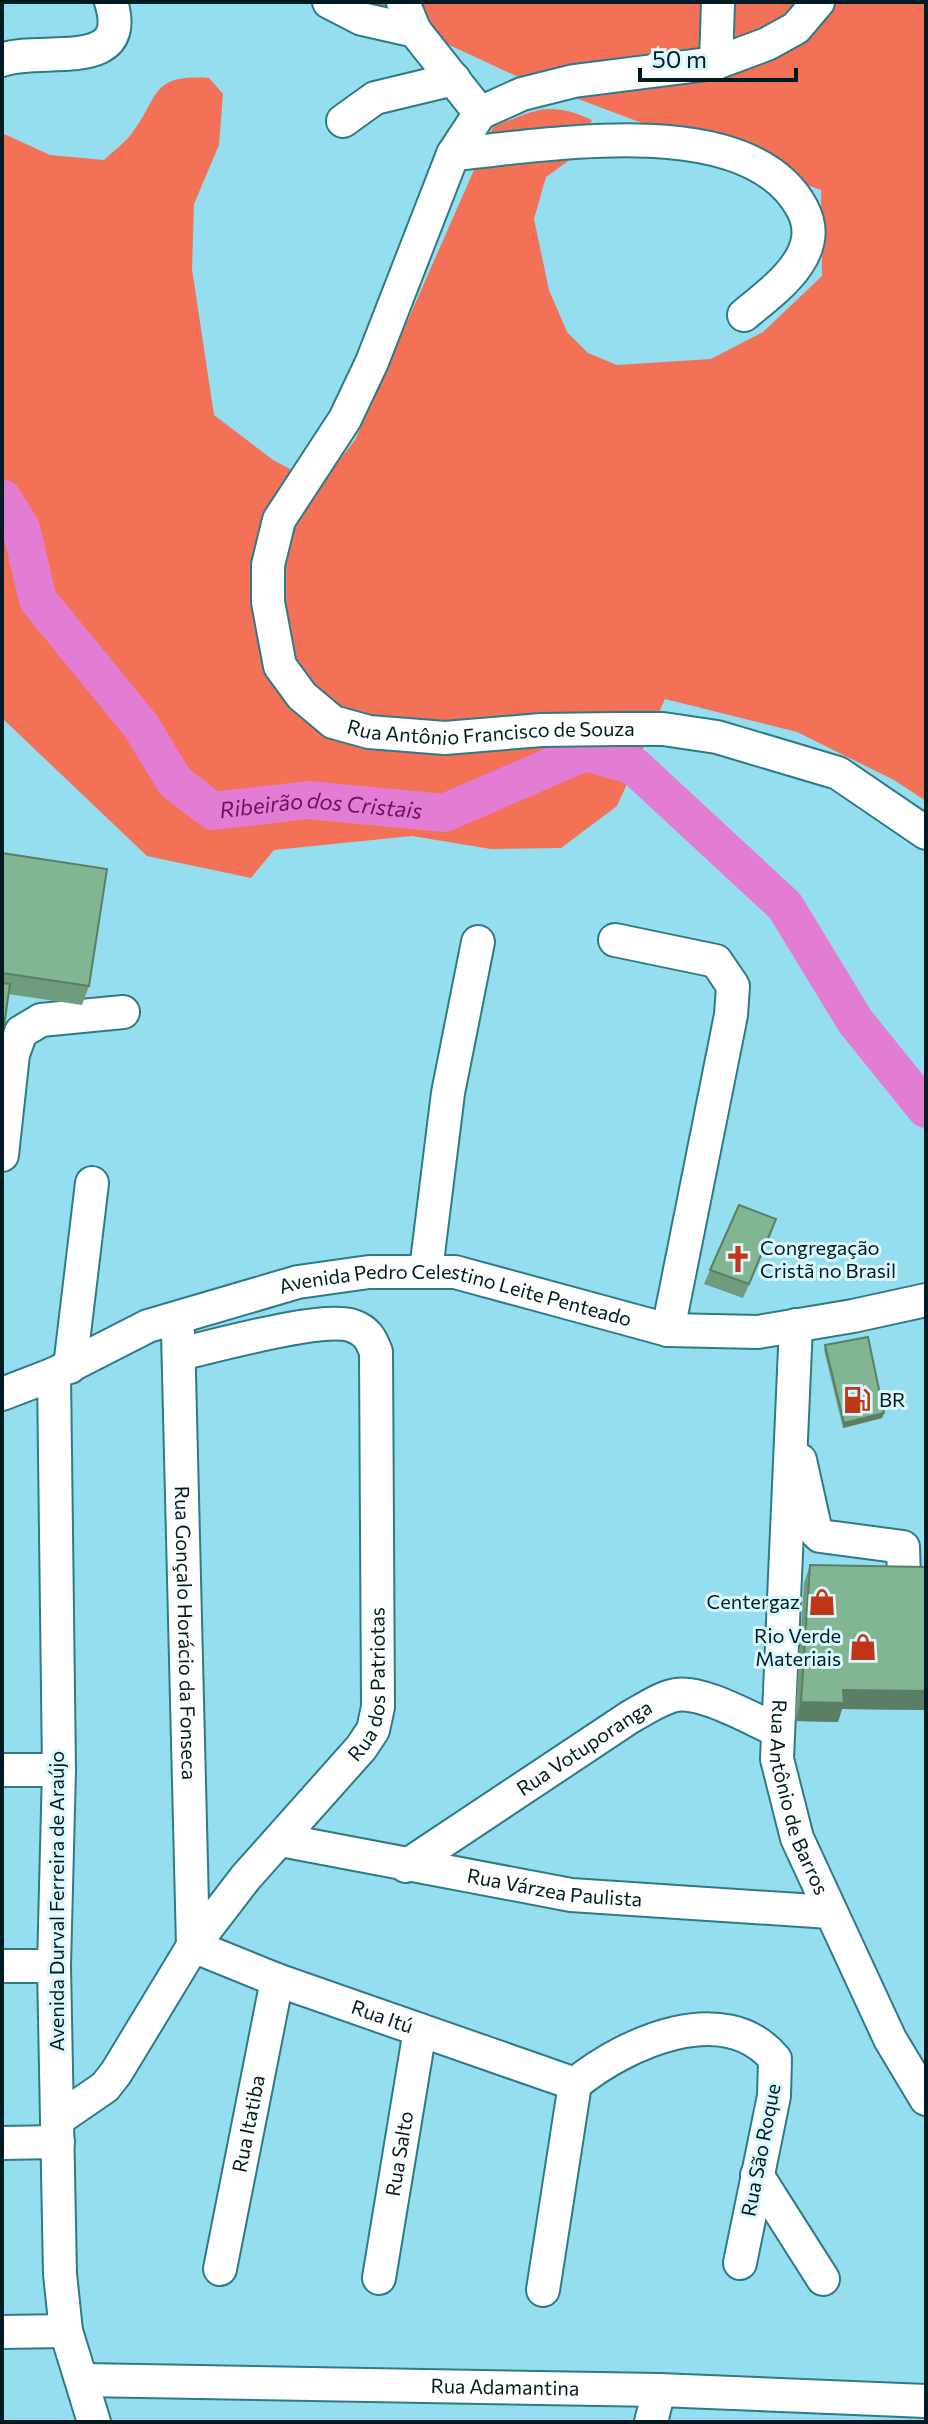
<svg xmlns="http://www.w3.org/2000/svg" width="928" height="2424" font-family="Commissioner,sans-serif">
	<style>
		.forest { fill: #f37156 }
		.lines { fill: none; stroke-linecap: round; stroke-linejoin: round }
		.river { stroke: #e37cd3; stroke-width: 38 }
		.minor-casing { stroke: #2f7a89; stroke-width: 36 }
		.minor { stroke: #fff; stroke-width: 32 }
		.wall { fill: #709c7d }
		.shaded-wall { fill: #5b7f66 }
		.building { fill: #82b591; stroke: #5b7f66; stroke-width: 2 }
		.labels { text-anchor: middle; stroke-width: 6; stroke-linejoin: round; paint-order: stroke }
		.street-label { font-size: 20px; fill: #001c22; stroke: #dbf7fe }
		.poi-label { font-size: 20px; fill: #001c22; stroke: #dbf7fe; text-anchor: start }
		.water-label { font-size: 22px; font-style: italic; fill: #6e0f64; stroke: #dbf7fe }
	</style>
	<rect width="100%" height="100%" fill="#95deef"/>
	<path class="forest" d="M341 2H926V801L894 780 797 732 665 699 617 806 561 848 491 849 412 836 274 850 251 878 147 856 2 718V133L50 155 104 160C113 151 125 143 132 133 160 97 149 74 209 78L223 94 219 145 194 204 192 269 214 415 273 460 320 485 355 440 493 127C536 110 548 100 592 120L571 159 546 177 534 219 549 290 567 332 588 353 617 365 711 359 763 332 822 276 821 190 514 75 389 17Z"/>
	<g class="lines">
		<path class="river" id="s1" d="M2 498 21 528 38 600 141 726 175 782 213 811 308 800 444 813 585 752 634 766 785 906 855 1021 926 1109"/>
		<g class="minor-casing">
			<g id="minor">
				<polyline points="329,2 362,19 415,31"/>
				<polyline points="403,2 415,31 480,113"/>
				<path id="s2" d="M818 2 796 28 767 44 716 63 574 81 522 94 480 113 453 154 372 362 345 419 279 520 268 565V602L280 666 302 696 333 722 369 732 445 738 541 730 616 729H663L717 737 838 773 926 833"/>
				<path d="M2 60C40 45 134 75 111 2"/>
				<polyline points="716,63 718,2"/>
				<polyline points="343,121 375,98 454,79"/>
				<path d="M453 154C546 146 748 108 802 208 827 254 774 290 744 315"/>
				<polyline points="615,940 716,961 733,986 731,1015 668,1330"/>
				<polyline points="2,1155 13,1054 21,1032 41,1020 123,1012"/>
				<polyline points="426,1270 448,1093 478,942"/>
				<path id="s3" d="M796 1325 777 1759 797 1838 890 2039 926 2099"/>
				<path id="s4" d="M178 1333 193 1946"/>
				<polyline points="70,1367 92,1183"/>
				<polyline points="54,1374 59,1770 54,1966 60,2274 66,2331 94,2422"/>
				<path id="s5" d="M2 1394 54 1374 148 1326 298 1282 369 1272H455L668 1330 758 1332 853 1316 926 1300"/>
				<polyline points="800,1460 816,1532 820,1536 903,1547 904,1578"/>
				<polyline points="2,1770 59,1770"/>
				<path id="s6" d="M281 1840 571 1895 830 1912"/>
				<path id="s7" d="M406 1866 630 1717C645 1709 660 1698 676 1695 702 1690 753 1720 777 1730"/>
				<path id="s8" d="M193 1946 277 1980 575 2084"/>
				<polyline points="2,1966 54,1966"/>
				<path id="s9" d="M57 2120 105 2087 116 2073 193 1946 246 1877 361 1748 373 1730 378 1707 376 1352C371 1339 367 1331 353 1326 324 1315 215 1346 180 1354"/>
				<polyline points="2,2143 58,2142"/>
				<polyline points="757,2175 823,2279"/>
				<path id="s10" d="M220 2269 277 1980"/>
				<path id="s11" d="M379 2278 420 2030"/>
				<path d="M543 2290 575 2084C625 2043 724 1998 775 2059L774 2096 740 2263"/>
				<polyline points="2,2332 66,2331"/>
				<path id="s12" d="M83 2380 659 2390 926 2401"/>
				<polyline points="651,2422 659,2390"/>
			</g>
		</g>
		<use href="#minor" class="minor"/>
	</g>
	<g class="wall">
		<polygon points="2,853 89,986 82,1005 8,994 2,1040"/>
		<polygon points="771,1234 743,1298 704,1284 710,1270"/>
		<polygon points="825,1345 884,1413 882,1418 843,1428 824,1350"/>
		<polygon points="810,1565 926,1567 926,1710 842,1709 838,1722 795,1721 804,1583"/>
	</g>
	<g class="shaded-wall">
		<polygon points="776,1219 771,1234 743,1298 749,1284"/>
		<polygon points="884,1413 882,1418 843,1428 844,1423"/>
		<polygon points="843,1690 926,1691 926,1710 842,1709 838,1722 795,1721 801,1702"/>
	</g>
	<g class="building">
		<polygon points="2,853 107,869 89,986 2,973"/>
		<polygon points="2,983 10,984 2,1040"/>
		<polygon points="739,1205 776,1219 749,1284 710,1270"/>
		<polygon points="868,1337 884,1413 844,1423 825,1345"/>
		<polygon points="810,1565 926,1567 926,1691 843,1690 844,1703 801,1702"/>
	</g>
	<defs>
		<g id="church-bare" transform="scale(2.16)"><path d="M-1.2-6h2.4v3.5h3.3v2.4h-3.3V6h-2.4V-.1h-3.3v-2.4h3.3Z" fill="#c03619" stroke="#dbf7fe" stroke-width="2.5" paint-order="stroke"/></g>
		<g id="fuel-bare" transform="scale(2.16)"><path d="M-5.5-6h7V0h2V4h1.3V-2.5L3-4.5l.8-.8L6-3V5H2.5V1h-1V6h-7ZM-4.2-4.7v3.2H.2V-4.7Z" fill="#c03619" stroke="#dbf7fe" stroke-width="2.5" paint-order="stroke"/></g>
		<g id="shop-bare" transform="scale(2.16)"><path d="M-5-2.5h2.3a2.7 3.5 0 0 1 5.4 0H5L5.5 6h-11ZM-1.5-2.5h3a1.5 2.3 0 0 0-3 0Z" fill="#c03619" stroke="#dbf7fe" stroke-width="2.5" paint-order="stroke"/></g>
	</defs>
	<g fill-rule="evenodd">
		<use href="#church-bare" x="738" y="1259"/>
		<use href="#fuel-bare" x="857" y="1400"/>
		<use href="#shop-bare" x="822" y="1602"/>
		<use href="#shop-bare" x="863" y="1647"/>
	</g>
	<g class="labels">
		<g class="street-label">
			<text dy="7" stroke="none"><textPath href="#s2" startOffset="1206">Rua Antônio Francisco de Souza</textPath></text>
			<text dy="7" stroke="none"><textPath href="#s5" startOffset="478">Avenida Pedro Celestino Leite Penteado</textPath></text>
			<text dy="7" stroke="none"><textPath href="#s4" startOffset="300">Rua Gonçalo Horácio da Fonseca</textPath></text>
			<text dy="7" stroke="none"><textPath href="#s9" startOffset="550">Rua dos Patriotas</textPath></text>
			<text dy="7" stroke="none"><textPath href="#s7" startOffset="214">Rua Votuporanga</textPath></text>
			<text dy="7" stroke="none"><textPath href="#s3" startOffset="476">Rua Antônio de Barros</textPath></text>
			<text dy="7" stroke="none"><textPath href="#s6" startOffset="278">Rua Várzea Paulista</textPath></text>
			<text transform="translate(57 1901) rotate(-90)" y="7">Avenida Durval Ferreira de Araújo</text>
			<text dy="7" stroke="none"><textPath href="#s8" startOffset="202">Rua Itú</textPath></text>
			<text dy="7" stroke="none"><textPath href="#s10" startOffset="148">Rua Itatiba</textPath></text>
			<text transform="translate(761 2150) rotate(-79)" y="7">Rua São Roque</text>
			<text dy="7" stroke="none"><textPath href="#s11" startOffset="126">Rua Salto</textPath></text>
			<text dy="7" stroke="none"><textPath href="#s12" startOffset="422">Rua Adamantina</textPath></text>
		</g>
		<g class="poi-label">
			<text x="760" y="1255">Congregação<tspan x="760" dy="23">Cristã no Brasil</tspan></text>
			<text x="879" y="1407">BR</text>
			<text x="800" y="1609" text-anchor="end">Centergaz</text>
			<text x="841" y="1643" text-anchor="end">Rio Verde<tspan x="841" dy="23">Materiais</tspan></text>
		</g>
		<g class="water-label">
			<text dy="8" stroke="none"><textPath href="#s1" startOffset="494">Ribeirão dos Cristais</textPath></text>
		</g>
	</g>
	<rect width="928" height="2424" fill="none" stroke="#001c22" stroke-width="8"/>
	<path d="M640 68v12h156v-12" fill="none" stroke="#001c22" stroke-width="4"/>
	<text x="652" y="68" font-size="24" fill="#001c22" stroke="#dbf7fe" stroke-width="6" paint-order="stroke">50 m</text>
</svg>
